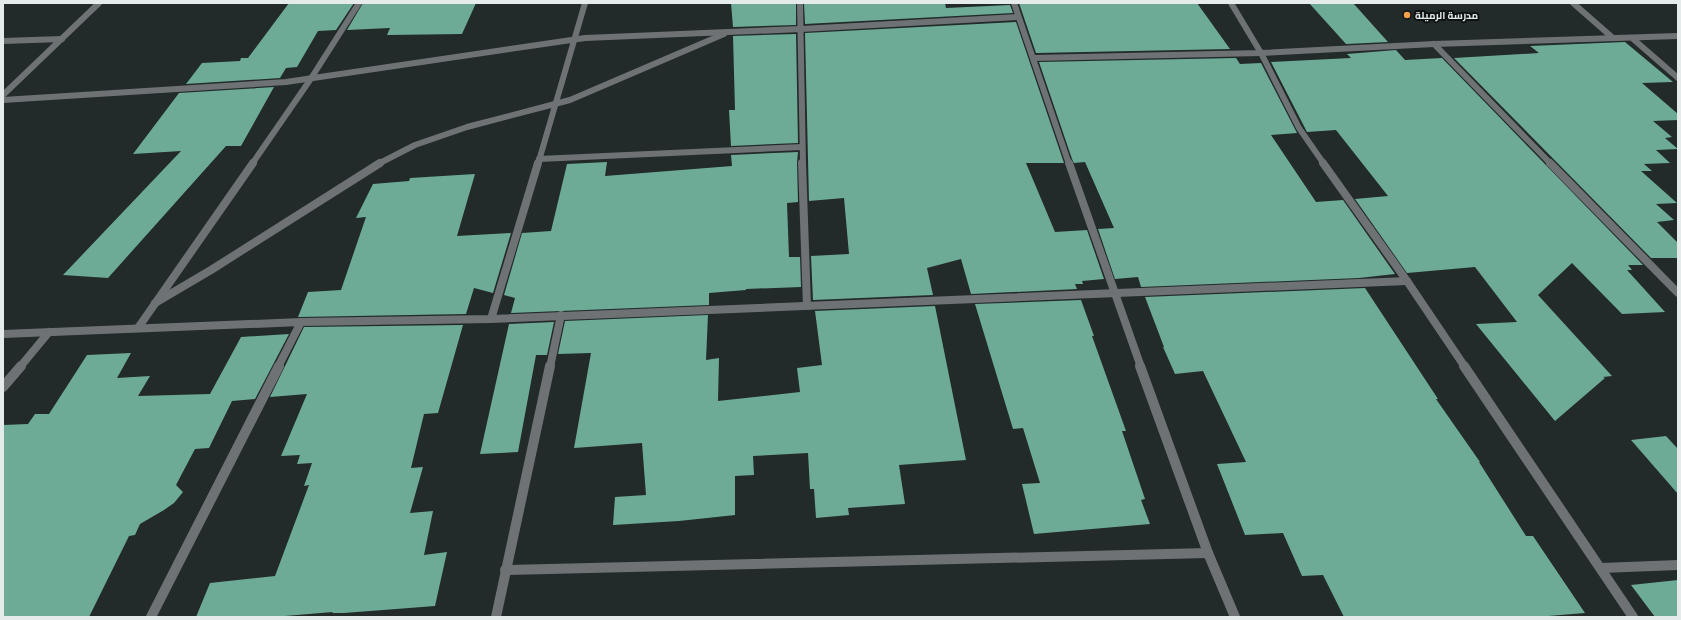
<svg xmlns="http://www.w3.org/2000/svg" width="1681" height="620" font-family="'Titillium Web',Cairo,sans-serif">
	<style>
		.building { fill: #6dab97 }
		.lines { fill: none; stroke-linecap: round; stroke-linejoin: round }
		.street-far2 { stroke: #6e7274; stroke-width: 6 }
		.street-far1 { stroke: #6e7274; stroke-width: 8 }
		.street { stroke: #6e7274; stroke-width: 10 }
		.poi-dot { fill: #f8a14b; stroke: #0e1212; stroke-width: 1.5 }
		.labels { text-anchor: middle; stroke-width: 4; stroke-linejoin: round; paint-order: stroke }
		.far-poi-label { font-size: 10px; font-weight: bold; fill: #e5ebeb; stroke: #0e1212; text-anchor: start }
	</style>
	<rect width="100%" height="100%" fill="#222a2a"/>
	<g class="building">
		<polygon points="289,3 354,3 336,30 318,31 297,67 286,68 280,78 186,84 202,63 240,61 241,58 248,58"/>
		<polygon points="363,3 476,3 462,34 387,35 390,28 347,30"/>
		<polygon points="731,3 796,3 796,25 733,27"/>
		<polygon points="804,3 945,3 946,8 1010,5 1013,13 805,24"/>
		<polygon points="1019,3 1197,3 1230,49 1036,53"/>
		<polygon points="1309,3 1353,3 1388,42 1346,44"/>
		<polygon points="1016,22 1064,163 1026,163 1055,232 1087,230 1104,279 1082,281 1083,284 1075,284 1077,289 971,294 961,259 927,268 933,295 813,300 811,256 849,254 844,198 809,201 805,33"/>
		<polygon points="796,34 798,143 731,146 729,110 735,110 733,36"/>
		<polygon points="1625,42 1673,82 1642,83 1678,114 1678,120 1653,121 1672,137 1665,138 1678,149 1656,150 1670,163 1644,164 1652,171 1641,171 1677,203 1656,204 1674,220 1657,222 1678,243 1678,258 1651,258 1454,58 1539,53 1530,46"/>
		<polygon points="1396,50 1405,60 1442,58 1643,265 1628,265 1632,270 1627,270 1665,312 1622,314 1572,263 1538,295 1612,376 1603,377 1605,378 1555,421 1476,324 1517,322 1475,267 1407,273 1355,199 1388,196 1336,130 1307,132 1271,62 1351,58 1347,54"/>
		<polygon points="1236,58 1240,64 1261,63 1297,133 1271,135 1316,202 1343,200 1395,274 1359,278 1141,287 1138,277 1115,279 1098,229 1114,228 1085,162 1074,163 1072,159 1039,62"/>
		<polygon points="274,87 241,146 226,146 108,278 63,275 181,151 133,154 179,93"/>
		<polygon points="798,152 797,163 798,202 787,203 789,257 800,257 801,287 746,289 746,290 709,293 709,305 511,313 515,298 504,295 522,233 551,231 567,164 607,162 605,176 732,166 731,155"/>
		<polygon points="475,174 457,236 511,233 493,293 474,288 466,314 298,317 308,292 341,290 366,217 356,218 373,184 409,181 410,178"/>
		<polygon points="1365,288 1438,399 1436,399 1480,462 1479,462 1526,536 1533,536 1585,613 1536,617 1344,617 1323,575 1302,576 1283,533 1245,535 1217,464 1246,462 1203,371 1175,374 1163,347 1164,347 1145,297"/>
		<polygon points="1081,300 1094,336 1092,336 1126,431 1122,431 1145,499 1141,500 1150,524 1034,534 1022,484 1040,483 1023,428 1013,429 975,304"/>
		<polygon points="935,306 966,460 899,465 905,504 848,508 849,515 816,518 814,489 810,489 808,453 753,456 754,475 735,476 735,515 679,521 613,525 615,497 646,495 642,443 574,448 591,353 558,354 565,321 708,315 706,360 719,358 718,401 800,392 797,368 822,365 815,311"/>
		<polygon points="554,322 547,355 536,355 518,452 480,454 509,324"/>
		<polygon points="463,325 438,413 424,414 411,468 423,467 410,513 433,511 424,555 447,552 435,606 344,613 332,613 333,612 273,617 196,617 210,583 275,576 309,485 304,486 312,463 297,464 300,455 281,456 307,394 270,397 304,327"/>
		<polygon points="289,334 255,399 232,401 209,448 195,449 176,485 183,492 174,503 164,510 140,524 135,535 129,536 89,617 3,617 3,425 28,424 35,414 49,414 87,355 131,353 117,378 150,376 138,396 210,394 241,337"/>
		<polygon points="1666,436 1678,449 1678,494 1631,440"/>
		<polygon points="1678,580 1678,617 1655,617 1631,585"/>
	</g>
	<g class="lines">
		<g class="street-far2">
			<polyline points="800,3 803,164"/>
			<polyline points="1014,3 1069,164"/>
			<polyline points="1231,3 1261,53 1299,128 1324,164"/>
			<polyline points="1573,3 1613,38"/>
			<polyline points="1632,38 1678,78"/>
			<polyline points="3,41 62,39"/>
			<polyline points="1434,44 1551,164"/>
			<polyline points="1033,58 1261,53 1434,44 1678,36"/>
			<polyline points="3,95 99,3"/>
			<polyline points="3,100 286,82 585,38 801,29 1018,17"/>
			<polyline points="539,159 802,147"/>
			<polyline points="252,164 310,80 359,3"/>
			<polyline points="378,164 415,145 467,127 570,100 724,34"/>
			<polyline points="538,164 585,3"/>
		</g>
		<g class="street-far1">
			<polyline points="802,163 807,306"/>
			<polyline points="1069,163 1141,367"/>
			<polyline points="1323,163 1407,281 1465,367"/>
			<polyline points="1550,163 1678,293"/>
			<polyline points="155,303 211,270 380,163"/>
			<polyline points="491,319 538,163"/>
			<polyline points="138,328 253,163"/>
			<polyline points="3,334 301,322 491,319 1407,281"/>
			<polyline points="20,367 49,332"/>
			<polyline points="278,367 301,322"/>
			<polyline points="550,367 561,315"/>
		</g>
		<g class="street">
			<polyline points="1140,366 1208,553 1235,617"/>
			<polyline points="1464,366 1633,617"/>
			<polyline points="3,387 21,366"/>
			<polyline points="1601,568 1678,565"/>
			<polyline points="505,570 1208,553"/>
			<polyline points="151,617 279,366"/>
			<polyline points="496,617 550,366"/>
		</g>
	</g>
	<circle class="poi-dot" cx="1407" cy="15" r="4"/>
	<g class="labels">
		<g class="far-poi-label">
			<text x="1415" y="19">مدرسة الرميلة</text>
		</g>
	</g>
	<rect width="1681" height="620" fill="none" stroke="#e5ebeb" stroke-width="8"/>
</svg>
